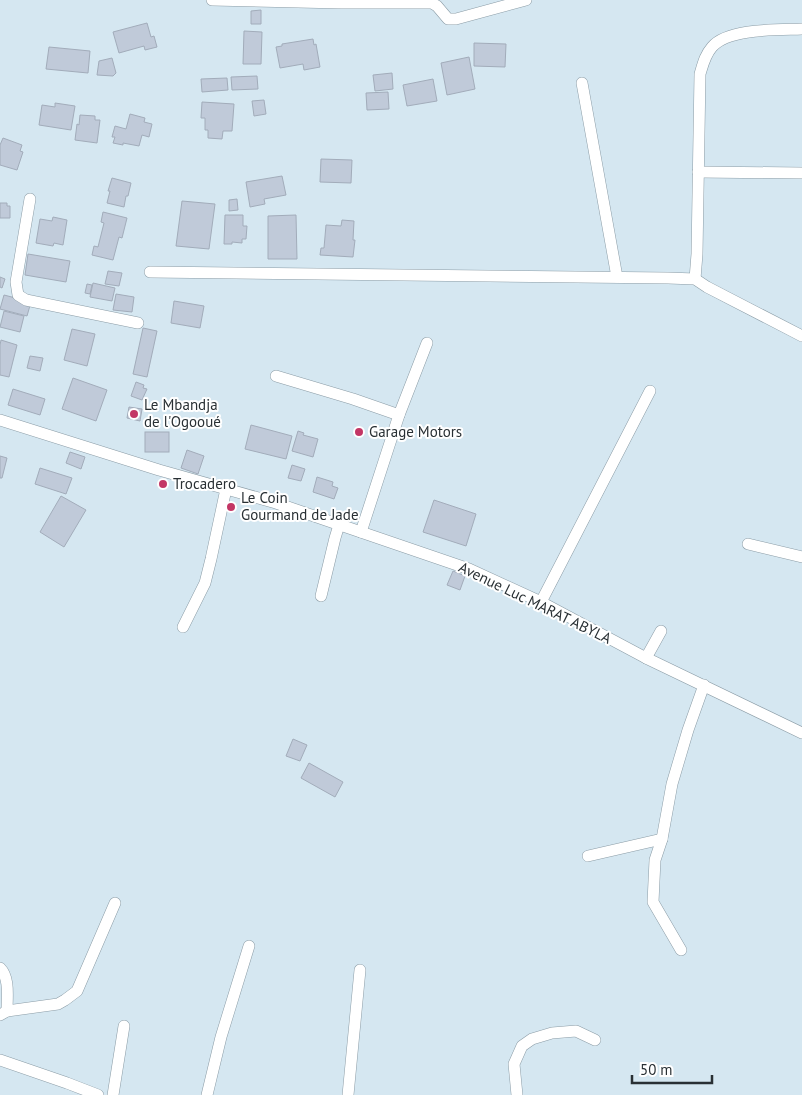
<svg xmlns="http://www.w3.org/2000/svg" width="802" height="1095" font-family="'PT Sans',sans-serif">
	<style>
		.building { fill: #c0cad9; stroke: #a2acba }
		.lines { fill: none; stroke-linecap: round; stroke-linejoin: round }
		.minor-casing { stroke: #8b9ca6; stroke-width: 12 }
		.minor { stroke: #fff; stroke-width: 11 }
		.poi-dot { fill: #c33665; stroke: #fff; stroke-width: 2 }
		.labels { text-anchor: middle; stroke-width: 4; stroke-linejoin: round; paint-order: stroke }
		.poi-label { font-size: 15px; fill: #293034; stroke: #fff; text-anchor: start }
		.street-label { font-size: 15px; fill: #293034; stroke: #fff }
	</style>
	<rect width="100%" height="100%" fill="#d5e7f1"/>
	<g class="building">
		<polygon points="261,10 261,24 251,24 251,11"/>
		<polygon points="147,23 151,37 154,36 157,47 145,50 144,46 119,53 113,32"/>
		<polygon points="244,31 262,32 261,64 243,64"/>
		<polygon points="313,39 314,45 316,44 320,67 304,70 303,64 280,68 276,47 282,46 282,44"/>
		<polygon points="474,43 506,44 505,67 474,66"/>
		<polygon points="49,47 90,51 88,73 46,69"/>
		<polygon points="469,57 475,89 447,95 441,63"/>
		<polygon points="112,58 116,73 113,76 97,75 99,61"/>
		<polygon points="392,73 393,89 375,91 373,75"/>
		<polygon points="257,76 258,89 232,90 231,77"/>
		<polygon points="227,78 228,90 202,92 201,79"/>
		<polygon points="433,79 437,101 407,106 403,85"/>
		<polygon points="388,92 389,109 367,110 366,93"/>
		<polygon points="264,100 266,114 254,116 252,101"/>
		<polygon points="202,102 234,104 232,131 223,131 222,139 208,138 208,130 205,130 205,118 201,118"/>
		<polygon points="55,103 75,106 71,130 39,125 42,105 55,107"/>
		<polygon points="130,114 145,118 144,122 152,124 149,137 142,135 139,146 123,143 123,145 113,143 115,137 112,137 115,126 126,129"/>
		<polygon points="80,115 95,116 95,120 100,120 97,143 75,140 77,124 79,125"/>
		<polygon points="3,138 22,145 20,151 23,152 17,170 0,165 0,145"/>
		<polygon points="321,159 352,160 351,183 320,182"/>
		<polygon points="282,176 286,195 264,199 265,204 250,207 246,182"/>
		<polygon points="112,178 131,183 128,196 126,196 124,207 107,203 110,191 108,191"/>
		<polygon points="237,199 238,210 229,211 229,200"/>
		<polygon points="182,201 215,204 209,249 176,246"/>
		<polygon points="0,203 7,203 7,206 10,206 10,218 0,218"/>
		<polygon points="103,212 127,218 122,238 119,237 113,260 92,255 94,246 98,247 104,223 101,222"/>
		<polygon points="225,215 243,215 243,226 247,226 246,239 242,239 242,243 232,242 232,244 224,244"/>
		<polygon points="296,215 297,259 268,259 268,216"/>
		<polygon points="53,217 67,220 63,245 54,243 53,246 36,243 40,219 52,221"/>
		<polygon points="342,220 354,221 353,240 355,240 353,257 320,255 321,248 324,248 326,225 341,226"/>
		<polygon points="28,254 70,261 66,282 25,275"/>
		<polygon points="108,271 122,273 119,286 105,284"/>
		<polygon points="0,277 5,279 2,288 0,287"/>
		<polygon points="93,283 115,288 112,301 90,297"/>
		<polygon points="87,284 92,285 90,294 85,293"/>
		<polygon points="116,294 134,297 132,312 113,310"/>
		<polygon points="4,295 31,302 27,316 0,309"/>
		<polygon points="174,301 204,306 200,328 171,323"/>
		<polygon points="4,311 24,316 20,332 0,327"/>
		<polygon points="143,328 157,331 147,377 133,374"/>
		<polygon points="72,329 95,334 87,366 64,360"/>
		<polygon points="1,340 17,345 9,377 0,375 0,345"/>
		<polygon points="30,356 43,358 40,371 27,368"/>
		<polygon points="73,378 107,390 96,421 62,409"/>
		<polygon points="136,382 144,385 143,388 147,389 142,400 131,396"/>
		<polygon points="13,389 45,399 40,415 8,405"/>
		<polygon points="129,407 142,409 140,421 127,418"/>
		<polygon points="251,425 292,436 286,459 245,449"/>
		<polygon points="298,431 304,433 303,435 318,439 313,457 292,451"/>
		<rect x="145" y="432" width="24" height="20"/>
		<polygon points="187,450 204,456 198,474 181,468"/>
		<polygon points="70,452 85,457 81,469 66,463"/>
		<polygon points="0,456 7,458 2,478 0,478"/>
		<polygon points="292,465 305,469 301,481 288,478"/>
		<polygon points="40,468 72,478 66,494 35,484"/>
		<polygon points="317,477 333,482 332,486 338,488 334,499 313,492"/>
		<polygon points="61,496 86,510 64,547 40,532"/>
		<polygon points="434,500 476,514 466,546 423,532"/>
		<polygon points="453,571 465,576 460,590 447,585"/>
		<polygon points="293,739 307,745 300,761 286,756"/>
		<polygon points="309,763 343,782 335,797 301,778"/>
	</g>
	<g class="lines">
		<g class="minor-casing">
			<g id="minor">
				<polyline points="212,0 341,3 432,3 437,6 448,19 456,19 526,0"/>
				<polyline points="582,83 617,277"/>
				<polyline points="698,172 802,173"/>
				<polyline points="30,199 16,282 18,295 26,300 138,323"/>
				<polyline points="150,272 668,278 695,279 707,287 802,336"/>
				<path d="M695 279 697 254 700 74C703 64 705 55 712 47 728 28 779 30 802 29"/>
				<polyline points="276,376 353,399 399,415"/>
				<polyline points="0,420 159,470 276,503 469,569 541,602 646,658 802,733"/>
				<polyline points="361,532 399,415 427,343"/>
				<polyline points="748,544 802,557"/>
				<polyline points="321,596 335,538 339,525"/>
				<polyline points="541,602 650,391"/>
				<polyline points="183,627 205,583 211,559 226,489"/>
				<polyline points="646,658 661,631"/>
				<polyline points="588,856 662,839"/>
				<polyline points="681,950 653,902 655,860 662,839 672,784 688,730 704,685"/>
				<path d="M0 968C10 978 7 997 7 1011"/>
				<polyline points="0,1015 7,1011 58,1004 65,1000 77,991 115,903"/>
				<polyline points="0,1060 67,1083 98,1095"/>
				<polyline points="113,1095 124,1026"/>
				<polyline points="207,1095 221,1037 249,946"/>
				<polyline points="348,1095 360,970"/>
				<polyline points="517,1095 514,1064 522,1046 532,1039 552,1033 576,1031 595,1040"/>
			</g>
		</g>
		<use href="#minor" class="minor"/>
	</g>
	<g class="poi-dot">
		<circle cx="134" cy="414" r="5"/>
		<circle cx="359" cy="432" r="5"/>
		<circle cx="163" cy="484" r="5"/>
		<circle cx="231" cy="507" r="5"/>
	</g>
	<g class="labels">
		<g class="poi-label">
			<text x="144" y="410">Le Mbandja<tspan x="144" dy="17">de l'Ogooué</tspan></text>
			<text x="369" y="437">Garage Motors</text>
			<text x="173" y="489">Trocadero</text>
			<text x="241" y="503">Le Coin<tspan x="241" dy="17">Gourmand de Jade</tspan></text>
		</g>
		<g class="street-label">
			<text transform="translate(535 603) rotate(26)" y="5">Avenue Luc MARAT ABYLA</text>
		</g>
	</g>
	<path d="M632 1075v8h80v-8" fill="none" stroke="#293034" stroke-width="2.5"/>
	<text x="640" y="1075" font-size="15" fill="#293034" stroke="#ffffff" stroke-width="4" paint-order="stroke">50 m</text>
</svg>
